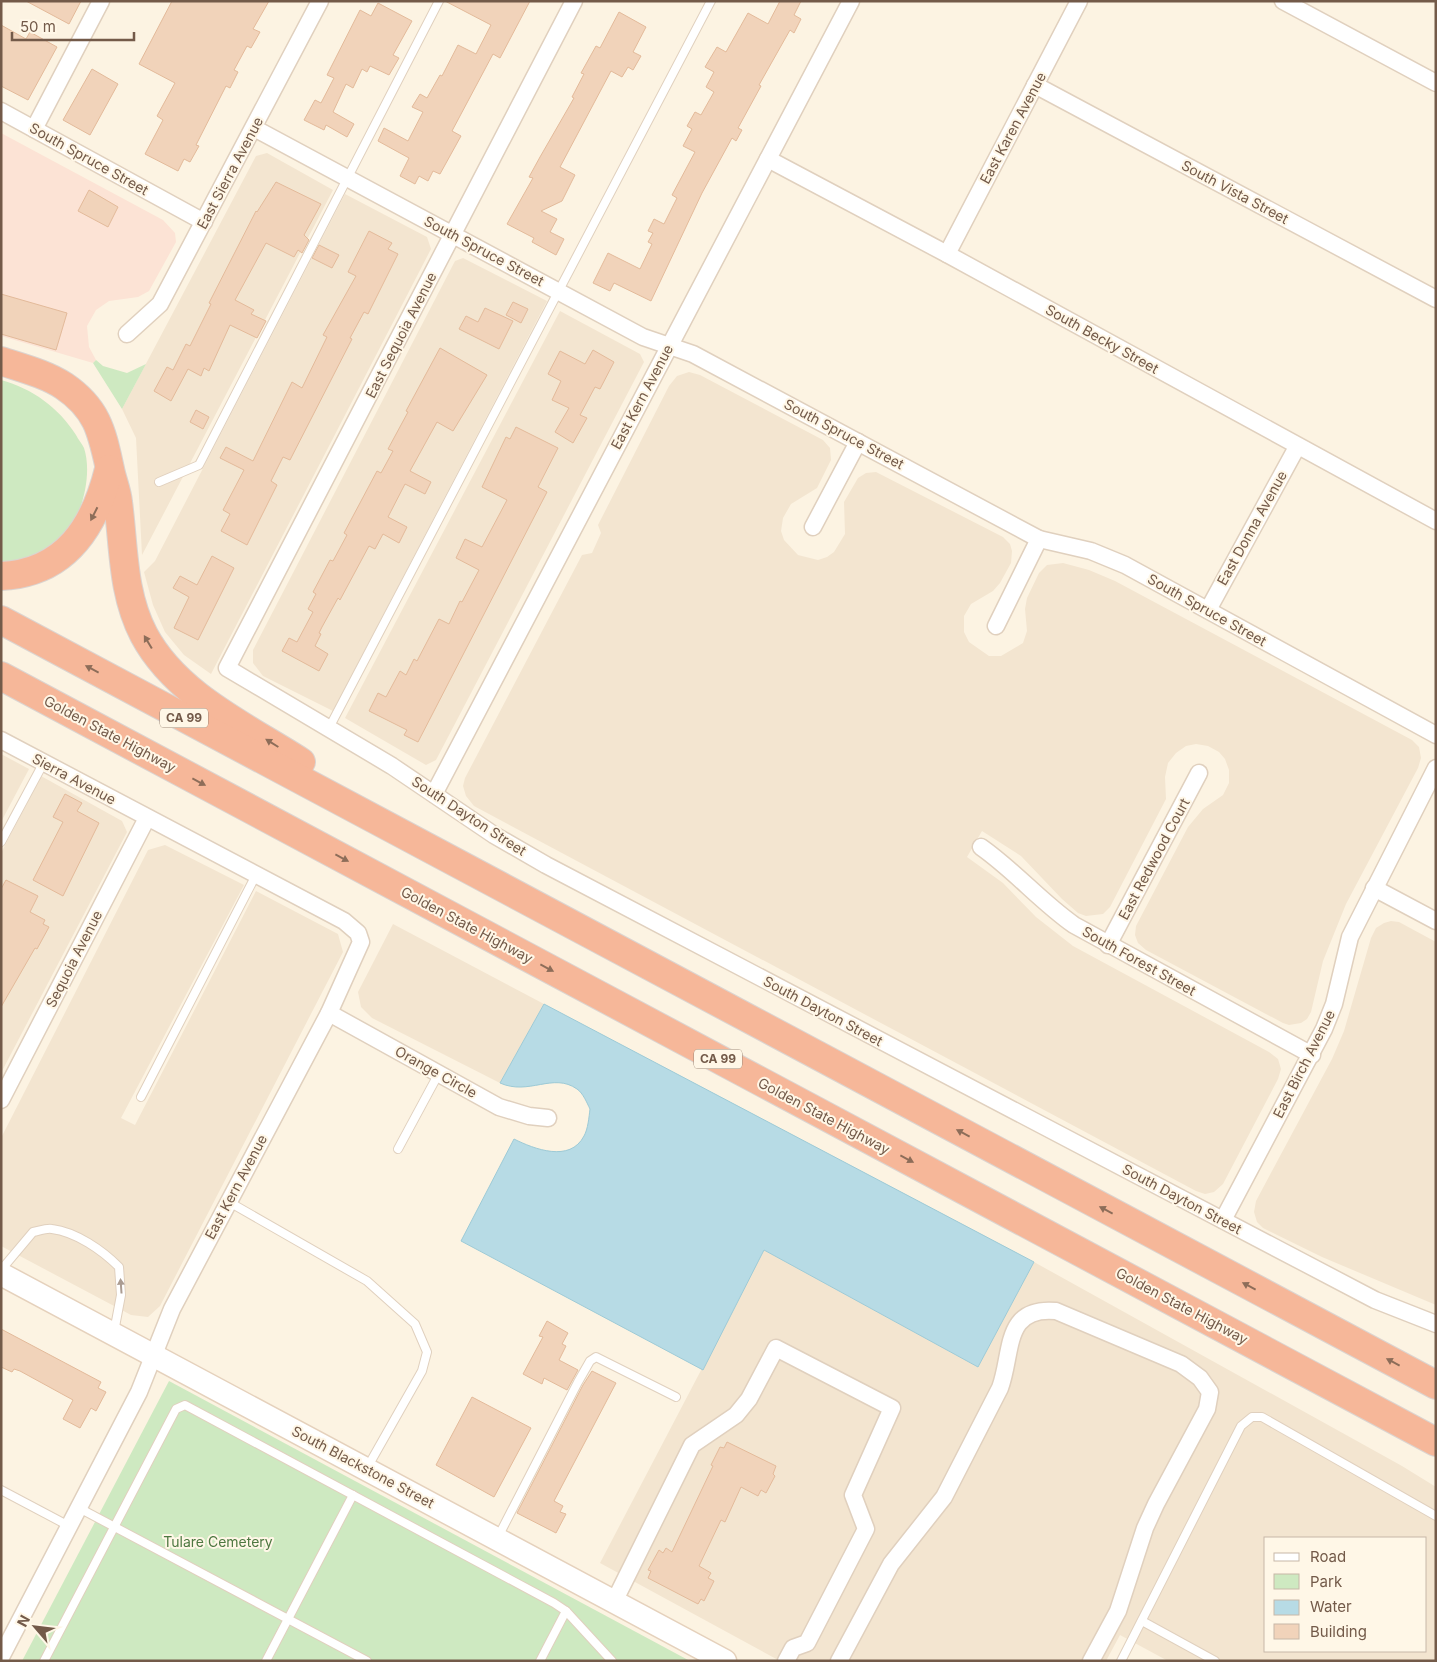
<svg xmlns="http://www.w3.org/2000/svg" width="1437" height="1662" font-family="Inter,sans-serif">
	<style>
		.residential { fill: #f3e5d0; fill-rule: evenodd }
		.commercial { fill: #fce3d5 }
		.green { fill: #cee9c1 }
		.water { fill: #b7dbe5; stroke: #9dcad6 }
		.building { fill: #f1d3ba; stroke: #e3ba9a }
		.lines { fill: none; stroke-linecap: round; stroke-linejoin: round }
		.lane-casing { stroke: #e0d0be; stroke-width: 10 }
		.street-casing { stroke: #e0d0be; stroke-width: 19 }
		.secondary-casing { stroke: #e5d1bc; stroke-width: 25 }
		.highway-casing { stroke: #dbd4d0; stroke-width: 30 }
		.lane { stroke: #fff; stroke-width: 8 }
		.street { stroke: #fff; stroke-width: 16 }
		.secondary { stroke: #fff; stroke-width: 22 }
		.highway { stroke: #f6b799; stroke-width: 28 }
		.oneway { fill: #8d6d59 }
		.oneway2 { fill: #ab9c92 }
		.labels { text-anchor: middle; stroke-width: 4; stroke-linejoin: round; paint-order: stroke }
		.shield { fill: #fff7e7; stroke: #9d8978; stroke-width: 1 }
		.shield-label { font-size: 12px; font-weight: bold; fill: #735a49 }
		.street-label { font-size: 14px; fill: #735a49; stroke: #fff7e7 }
		.park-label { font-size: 14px; fill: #4e7841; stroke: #fff7e7 }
	</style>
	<rect width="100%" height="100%" fill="#fcf3e2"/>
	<g class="residential">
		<polygon points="267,153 333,190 142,555 136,438 122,409 256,156"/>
		<polygon points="345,194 427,237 431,249 211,674 184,655 165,632 153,605 144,572 155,561"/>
		<polygon points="463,258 547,301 333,711 263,676 253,663 253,650 455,261"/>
		<polygon points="560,311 640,354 644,362 436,760 426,765 345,718"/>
		<polygon points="689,372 700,375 823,440 830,448 831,460 817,488 791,504 783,518 781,531 784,540 798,555 818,560 827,557 834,552 845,534 844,502 858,478 866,473 876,472 1003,537 1010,544 1012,551 1011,563 1000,583 993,591 971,604 964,616 964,632 969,642 989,656 1001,656 1023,643 1027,631 1025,609 1027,598 1039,573 1047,565 1063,563 1089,570 1115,581 1412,740 1419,747 1421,758 1418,768 1346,904 1323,961 1311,1012 1307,1019 1301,1023 1289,1025 1283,1023 1146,950 1138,943 1135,935 1136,926 1188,827 1203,809 1223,795 1229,783 1229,770 1225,759 1219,752 1208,746 1196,744 1186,746 1176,753 1168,763 1165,777 1166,799 1110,907 1103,914 1086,916 1078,913 1062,899 1021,856 982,831 967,857 1003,883 1036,917 1073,946 1269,1052 1278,1059 1281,1069 1278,1079 1223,1184 1214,1192 1205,1194 1196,1191 474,806 466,796 463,786 465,778 582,555 592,553 601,533 598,525 669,386 677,376"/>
		<polygon points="1,754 29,769 1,822"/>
		<polygon points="41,776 122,821 127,832 1,1073 1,853"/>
		<polygon points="165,845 244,885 121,1118 135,1125 256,891 338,934 343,952 160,1306 148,1317 131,1315 1,1246 1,1138 148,850"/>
		<polygon points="1391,921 1399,922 1436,942 1436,1305 1322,1257 1263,1228 1257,1222 1254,1212 1256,1201 1332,1059 1344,1031 1371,938 1376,928 1384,923"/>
		<polygon points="393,924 544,1004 500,1083 372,1018 361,1007 358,992"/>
		<path d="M764 1250 978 1367 1034 1262 1402 1466 1436 1487V1661H1168L1120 1635 1106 1661H780L600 1563ZM1266 1538H1426V1651H1266Z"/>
	</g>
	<polygon class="commercial" points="1,133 163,220 175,233 176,242 149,291 138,297 109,301 96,310 87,326 89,347 96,360 93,363 1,336"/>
	<g class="green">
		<polygon points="96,360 103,366 127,373 146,364 122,409 93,363"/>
		<path d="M1 380C33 389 58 407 76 435 78 439 82 444 84 448 94 478 79 531 52 548 37 557 19 562 1 563Z"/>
		<polygon points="169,1381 690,1661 22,1661"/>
	</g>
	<path class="water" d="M544 1004 1034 1262 978 1367 764 1250 703 1370 461 1241 514 1139C534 1149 570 1163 584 1136 588 1129 589 1117 590 1109 587 1103 583 1093 577 1089 553 1072 529 1096 500 1083Z"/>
	<g class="building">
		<polygon points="26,1 81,1 69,24"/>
		<polygon points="172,1 269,1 253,29 260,32 251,48 247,46 234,70 238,72 230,88 226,86 196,145 199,146 190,162 184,159 178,171 145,154 163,120 157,116 175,83 139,64"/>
		<polygon points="445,1 530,1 500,58 493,54 452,131 461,136 440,174 433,171 428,181 419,176 415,184 400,176 409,158 378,141 384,128 408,141 423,112 412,107 420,94 427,98 440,75 442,76 458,45 476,54 491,25"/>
		<polygon points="780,1 801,1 794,15 801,19 794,33 790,30 759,85 761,86 738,128 742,130 736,141 732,138 702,193 651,301 614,283 610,291 593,283 608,253 640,269 652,244 648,242 653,233 648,231 654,219 664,224 677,198 672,195 695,152 683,146 692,129 687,126 695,112 701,115 714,92 706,87 714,72 705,67 717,47 726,52 748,13 768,24"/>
		<polygon points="378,3 412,21 393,55 399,58 389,75 370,66 367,72 362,69 353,88 346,84 333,112 354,124 347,137 326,125 324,130 304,120 315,100 321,103 334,78 327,75 360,10 371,16"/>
		<polygon points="619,12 646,27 633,52 641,56 633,70 628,67 622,77 611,71 560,167 575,175 562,201 541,211 557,219 550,232 564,239 556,255 532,242 534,238 507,224 533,178 529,177 540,157 574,98 572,97 584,74 581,73 596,46 600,48"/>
		<polygon points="1,25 26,39 30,32 57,47 28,100 1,86"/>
		<polygon points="92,69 118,84 90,135 63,120"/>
		<polygon points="276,182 321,204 304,235 309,240 302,253 298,250 294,257 266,243 235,300 254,310 251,314 266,321 257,338 230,325 209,371 204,368 201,376 188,369 171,401 154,391 167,367 173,370 186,344 190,346 211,304 209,303 256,211 257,212"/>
		<polygon points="89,190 118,207 108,227 78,211"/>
		<polygon points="369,231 392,243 388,249 398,254 368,314 364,312 350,338 352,339 290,460 283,457 271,481 277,485 247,545 221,531 230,514 223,510 244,470 220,458 226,447 253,461 292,382 302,388 327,337 323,335 356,276 348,272"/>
		<polygon points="319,245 339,255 332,268 312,258"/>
		<polygon points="1,294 67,313 56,350 1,334"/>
		<polygon points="513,302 528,309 521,323 506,315"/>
		<polygon points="485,308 513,321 499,349 459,329 466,316 478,322"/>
		<polygon points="440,348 487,375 453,431 437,422 410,471 431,482 425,494 405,484 388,517 407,527 399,543 383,534 375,549 369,546 340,600 338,598 322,627 319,633 321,634 315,646 328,654 319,671 282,651 289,638 297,642 313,612 308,609 316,594 313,592 330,560 333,561 347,535 344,533 377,471 381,473 393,451 388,449 408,412 406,411"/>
		<polygon points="593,350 614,362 600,389 595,387 580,415 587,418 573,443 555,432 569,408 552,400 561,381 548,374 560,351 585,364"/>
		<polygon points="196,410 209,417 203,429 190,422"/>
		<polygon points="516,427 558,448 538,487 547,492 418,742 404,735 407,730 369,711 378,693 386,697 400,671 406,675 414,659 417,661 439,619 449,624 460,601 462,602 479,570 456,558 465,539 482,547 507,500 482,487 506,437 510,439"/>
		<polygon points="212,556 234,568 198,640 174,628 189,597 173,588 180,576 197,585"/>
		<polygon points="65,794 82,803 77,811 99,823 63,896 33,880 63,822 53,817"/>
		<polygon points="6,880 38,896 30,912 45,920 43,924 49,927 37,949 35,948 1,1007 1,889"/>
		<polygon points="547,1321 568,1333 562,1344 566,1346 559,1360 578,1370 567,1390 544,1378 542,1384 523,1374 543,1337 539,1336"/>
		<polygon points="1,1329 101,1382 98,1388 106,1392 96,1411 91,1408 80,1428 63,1419 73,1400 20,1371 14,1369 12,1372 1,1367"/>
		<polygon points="592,1371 616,1383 554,1501 563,1506 560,1512 566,1514 556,1533 517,1513 583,1385"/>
		<polygon points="472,1397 531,1428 494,1497 436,1465"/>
		<polygon points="727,1442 776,1466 773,1474 775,1476 766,1493 761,1490 758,1496 741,1487 725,1522 721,1520 699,1566 711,1573 708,1578 714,1581 704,1601 701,1599 698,1604 648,1578 651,1571 648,1570 659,1550 663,1553 666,1548 672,1552 713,1466 711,1465 720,1447 724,1448"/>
	</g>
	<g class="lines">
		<g class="lane-casing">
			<g id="lane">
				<polyline points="159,482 199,465 439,1"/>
				<polyline points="329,728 711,1"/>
				<polyline points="1,842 44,762"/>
				<polyline points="141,1097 256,875"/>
				<polyline points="398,1149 439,1073"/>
				<polyline points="229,1202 367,1281 415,1324 427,1352 422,1371 367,1468"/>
				<path d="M1 1270 33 1232C39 1231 46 1228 52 1229 76 1232 102 1250 119 1267L121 1295 114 1332"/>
				<polyline points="1,1490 69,1526"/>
				<polyline points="79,1508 367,1661"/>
				<polyline points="498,1537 578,1382 590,1361 596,1357 676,1397"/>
				<polyline points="1142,1621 1215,1661"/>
				<polyline points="44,1661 176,1409 185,1405 554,1603 566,1611 612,1661"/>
				<polyline points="266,1661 353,1495"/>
				<polyline points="540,1661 566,1611"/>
				<polyline points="1121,1661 1241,1426 1252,1417 1262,1417 1436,1516"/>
			</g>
		</g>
		<g class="street-casing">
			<g id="street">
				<polyline points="574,1 227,668 392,766 494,835 546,865 1375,1300 1436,1324"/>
				<polyline points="1283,1 1436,83"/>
				<polyline points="1035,85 1436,299"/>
				<polyline points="1,111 204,222"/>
				<polyline points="254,128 643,337 693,354 1039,539 1091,551 1125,565 1436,735"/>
				<polyline points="34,129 101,1"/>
				<polyline points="768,159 947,254 1436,521"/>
				<polyline points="947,254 1079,1"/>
				<polyline points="127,334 160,304 320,1"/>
				<polyline points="813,527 858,442"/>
				<polyline points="1208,610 1297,447"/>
				<polyline points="996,626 1039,539"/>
				<polyline points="1,740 344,921 358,933 361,942 329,1013 172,1309 139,1392 1,1657"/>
				<polyline points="434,794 851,1"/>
				<path d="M981 847C1015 871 1040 901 1074 925L1312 1055"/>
				<polyline points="1374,888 1436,921"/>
				<polyline points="1108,945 1199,773"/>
				<polyline points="329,1013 499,1107 529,1116 548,1118"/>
				<polyline points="1,1100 147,818"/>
				<polyline points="1223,1220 1324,1029 1334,1004 1350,937 1436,768"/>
				<polyline points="614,1602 692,1445 736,1415 749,1399 776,1348 892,1408 853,1495 866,1529 807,1643 793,1648 786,1661"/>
				<path d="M839 1661 891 1564 944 1497 1000 1388C1013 1353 1003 1306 1056 1311L1181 1364 1200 1378 1210 1392 1207 1409 1156 1504 1145 1528 1118 1611 1091 1661"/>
			</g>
		</g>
		<g class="secondary-casing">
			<polyline id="secondary" points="1,1274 725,1661"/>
		</g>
		<g class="highway-casing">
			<g id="highway">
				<path d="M1 361C22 368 46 374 64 386 98 409 102 433 110 469 112 480 117 491 118 502 124 547 122 593 144 635 176 695 245 726 301 762"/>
				<path d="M1 576C66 573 95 526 109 469"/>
				<polyline points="1,620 1436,1385"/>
				<polyline points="1,676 1436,1442"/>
			</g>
		</g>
		<use href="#lane" class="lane"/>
		<use href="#street" class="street"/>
		<use href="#secondary" class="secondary"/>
		<use href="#highway" class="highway"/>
	</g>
	<defs><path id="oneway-solid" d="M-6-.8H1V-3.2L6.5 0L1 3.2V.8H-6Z" transform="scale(1.25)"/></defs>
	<g class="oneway">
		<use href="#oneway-solid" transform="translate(94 514) rotate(117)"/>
		<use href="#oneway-solid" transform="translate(148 642) rotate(-121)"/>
		<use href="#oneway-solid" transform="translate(92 669) rotate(-152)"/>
		<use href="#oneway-solid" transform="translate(272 743) rotate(-148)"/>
		<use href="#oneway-solid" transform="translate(199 782) rotate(28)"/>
		<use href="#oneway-solid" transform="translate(342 858) rotate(28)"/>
		<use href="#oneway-solid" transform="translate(547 968) rotate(28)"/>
		<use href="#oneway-solid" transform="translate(963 1133) rotate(-152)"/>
		<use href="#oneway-solid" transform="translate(907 1159) rotate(28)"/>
		<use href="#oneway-solid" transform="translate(1106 1210) rotate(-152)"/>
		<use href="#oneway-solid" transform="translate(1249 1286) rotate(-152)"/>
		<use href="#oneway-solid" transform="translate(1393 1362) rotate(-152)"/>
	</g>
	<use class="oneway2" href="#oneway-solid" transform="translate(121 1286) rotate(-94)"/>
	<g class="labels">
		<g class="shield">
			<rect x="160" y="708.5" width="48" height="19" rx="4"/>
			<rect x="694" y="1049.5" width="48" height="19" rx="4"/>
		</g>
		<g class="shield-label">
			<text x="184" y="722">CA 99</text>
			<text x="718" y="1063">CA 99</text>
		</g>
		<g class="street-label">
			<text transform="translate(1013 128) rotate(-62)" y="5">East Karen Avenue</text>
			<text transform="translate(89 159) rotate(29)" y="5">South Spruce Street</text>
			<text transform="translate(230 173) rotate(-62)" y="5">East Sierra Avenue</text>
			<text transform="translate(1235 192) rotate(28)" y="5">South Vista Street</text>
			<text transform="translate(484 251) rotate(28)" y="5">South Spruce Street</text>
			<text transform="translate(401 335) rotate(-63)" y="5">East Sequoia Avenue</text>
			<text transform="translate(1102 339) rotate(29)" y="5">South Becky Street</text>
			<text transform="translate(642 397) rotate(-62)" y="5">East Kern Avenue</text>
			<text transform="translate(844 434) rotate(28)" y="5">South Spruce Street</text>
			<text transform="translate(1252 528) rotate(-61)" y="5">East Donna Avenue</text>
			<text transform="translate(1207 610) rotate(29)" y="5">South Spruce Street</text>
			<text transform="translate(110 734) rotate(28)" y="5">Golden State Highway</text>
			<text transform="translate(74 779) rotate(28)" y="5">Sierra Avenue</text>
			<text transform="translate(469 816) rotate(33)" y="5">South Dayton Street</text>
			<text transform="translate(1154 859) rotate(-62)" y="5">East Redwood Court</text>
			<text transform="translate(467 925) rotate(28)" y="5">Golden State Highway</text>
			<text transform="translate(74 959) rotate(-63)" y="5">Sequoia Avenue</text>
			<text transform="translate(1139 961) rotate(29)" y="5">South Forest Street</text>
			<text transform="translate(823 1011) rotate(28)" y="5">South Dayton Street</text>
			<text transform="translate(1304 1064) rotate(-63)" y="5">East Birch Avenue</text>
			<text transform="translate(436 1072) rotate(29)" y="5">Orange Circle</text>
			<text transform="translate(824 1116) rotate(28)" y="5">Golden State Highway</text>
			<text transform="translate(236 1187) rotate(-62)" y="5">East Kern Avenue</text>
			<text transform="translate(1182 1199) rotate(28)" y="5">South Dayton Street</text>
			<text transform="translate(1182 1306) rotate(28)" y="5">Golden State Highway</text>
			<text transform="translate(363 1467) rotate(28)" y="5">South Blackstone Street</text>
		</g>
		<g class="park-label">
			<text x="218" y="1547">Tulare Cemetery</text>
		</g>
	</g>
	<rect width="1437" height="1662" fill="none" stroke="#735a49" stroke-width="5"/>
	<rect x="1264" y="1537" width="162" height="115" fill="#fff7e7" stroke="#c7b8a8"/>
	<rect x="1274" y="1553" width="25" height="8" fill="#ffffff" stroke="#c7b8a8"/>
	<text x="1310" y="1562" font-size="15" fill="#735a49">Road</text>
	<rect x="1274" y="1574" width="25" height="15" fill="#cee9c1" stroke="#c7b8a8"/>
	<text x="1310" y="1587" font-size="15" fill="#735a49">Park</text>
	<rect x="1274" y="1600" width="25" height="15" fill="#b7dbe5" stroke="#c7b8a8"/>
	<text x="1310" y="1612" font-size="15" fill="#735a49">Water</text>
	<rect x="1274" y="1624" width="25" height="15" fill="#f1d3ba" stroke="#c7b8a8"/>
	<text x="1310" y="1637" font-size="15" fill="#735a49">Building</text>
	<g transform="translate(35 1627) rotate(298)" stroke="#fff7e7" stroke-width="4" paint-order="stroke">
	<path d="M0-4L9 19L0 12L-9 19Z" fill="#735a49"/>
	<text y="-8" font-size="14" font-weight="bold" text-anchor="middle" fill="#735a49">N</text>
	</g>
	<path d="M12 32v8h122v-8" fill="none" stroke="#735a49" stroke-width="2.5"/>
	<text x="20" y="32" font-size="15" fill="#735a49" stroke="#fff7e7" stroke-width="4" paint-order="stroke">50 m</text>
</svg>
